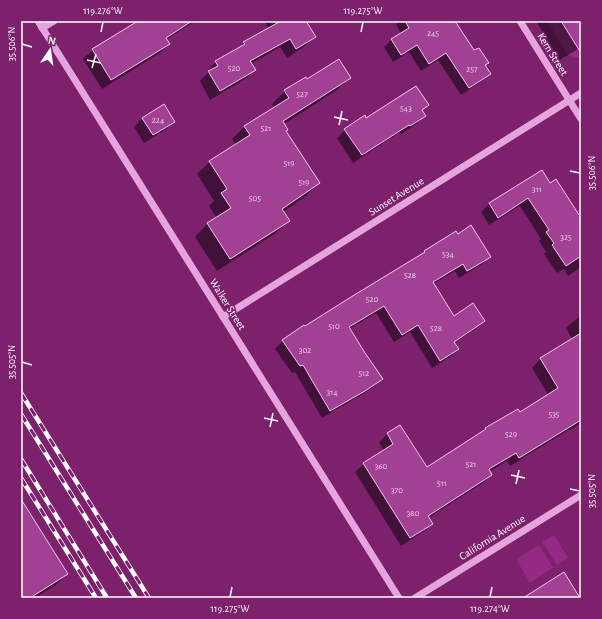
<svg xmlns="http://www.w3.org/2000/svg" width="602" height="619" font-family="'Alegreya Sans',sans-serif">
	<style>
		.green { fill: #952a85 }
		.shadow { fill: #0007 }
		.building { fill: #a24193; stroke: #f5c7ee }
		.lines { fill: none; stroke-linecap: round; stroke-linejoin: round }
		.minor { stroke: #e6a4dc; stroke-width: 7 }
		.rail-casing { stroke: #fff; stroke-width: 4.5 }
		.rail { stroke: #7d216d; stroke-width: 3; stroke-dasharray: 9; stroke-linecap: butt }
		.ticks { fill: none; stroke: #fff; stroke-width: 1.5 }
		.labels { text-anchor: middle; stroke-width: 3; stroke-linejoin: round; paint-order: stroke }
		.number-label { font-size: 9px; fill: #e8d0e4 }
		.street-label { font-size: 11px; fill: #fff; stroke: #7d216d }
		.neatline { fill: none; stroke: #fff; stroke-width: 1.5 }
		.ticks-label { font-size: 10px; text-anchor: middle; fill: #fff }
	</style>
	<rect width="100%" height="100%" fill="#7d216d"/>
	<g class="green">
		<polygon points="547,21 559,21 581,53 581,56 575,58 568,55"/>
		<polygon points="554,535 568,558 557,565 542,542"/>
		<polygon points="539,545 553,568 530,583 516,559"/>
	</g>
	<g class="shadow">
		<polygon points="140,21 195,21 166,40 169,44 160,53 102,89 83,59 93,50"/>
		<polygon points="264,21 306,21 315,37 305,46 287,58 280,47 251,64 255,70 245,79 210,100 200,81 208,73 207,71 216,62 237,50 244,43 269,29"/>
		<polygon points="399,21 460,21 456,25 490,74 482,81 461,95 438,60 421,71 409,52 393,62 384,47 391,40 401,34 396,24"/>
		<polygon points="536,21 581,21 581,47 560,60"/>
		<polygon points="306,78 307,80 350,78 337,90 284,124 285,132 319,183 306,196 283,212 289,221 276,233 217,271 195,237 207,224 217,218 209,206 214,201 197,174 210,162 236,145 232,139 244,127 275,108 272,104 285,91"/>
		<polygon points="163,105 174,122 165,130 144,143 134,127 142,118"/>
		<polygon points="427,105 421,111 425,116 416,124 401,134 400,132 353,163 337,138 345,130 366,119"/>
		<polygon points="541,171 549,184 581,219 581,267 568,276 564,269 557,273 544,254 546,252 539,241 541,239 520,206 489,225 481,212 489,204"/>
		<polygon points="456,232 489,257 482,264 459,278 455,271 433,284 454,317 484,320 476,328 454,343 458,349 450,357 432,368 410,332 394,342 376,313 349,329 381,379 374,387 356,398 322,418 295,372 292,373 275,349 283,341 420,256 424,252"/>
		<polygon points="581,316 581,423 570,430 570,429 510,466 507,461 489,472 491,475 483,483 428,518 432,524 423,532 401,546 355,472 364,464 384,451 379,443 387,434 400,427 426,469 481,433 486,429 520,413 549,396 532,368 540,359 572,339 566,328 575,320"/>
		<polygon points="21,501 67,574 56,585 35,598 21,598"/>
	</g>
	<g class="building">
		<polygon points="138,21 192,21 166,38 170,44 111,80 92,49"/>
		<polygon points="281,21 306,21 316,37 296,49 290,39 250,61 256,70 220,91 208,71 218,66 215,61 245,44 243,42"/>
		<polygon points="405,21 455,21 474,50 479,48 489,63 485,65 491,74 469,88 446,53 429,64 417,45 401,55 391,39 409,28"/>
		<polygon points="561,21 581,21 581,53"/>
		<polygon points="339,59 351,78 283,121 288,130 286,131 320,183 282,209 290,221 230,259 207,223 231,208 221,193 227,189 209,161 250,135 244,126 289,98 284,90 306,77 307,79"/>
		<polygon points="416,86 429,105 422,110 426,116 410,126 409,125 362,155 344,129 365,115 366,118"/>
		<polygon points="164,104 175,122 153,135 142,118"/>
		<polygon points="542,170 550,183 556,179 581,218 581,256 566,266 552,245 554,243 546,232 549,230 528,198 498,218 489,203"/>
		<polygon points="471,225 491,257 467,271 463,264 433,282 454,316 473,303 485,321 454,342 459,349 440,361 418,325 402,335 384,306 349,327 365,353 383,379 365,391 330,411 303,365 300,366 282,340 304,325 305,326 351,297 425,252 424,251 456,231 458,234"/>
		<polygon points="581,333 581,420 519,458 516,453 489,469 492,475 428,516 433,524 410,538 363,463 393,444 387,433 400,425 427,467 486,429 485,428 518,409 520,412 558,388 540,358"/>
		<polygon points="21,499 68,574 30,598 21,598"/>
		<polygon points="564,572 580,598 523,598"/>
	</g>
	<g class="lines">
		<g class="minor">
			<polyline points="38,21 399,598"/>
			<polyline points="520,21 581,119"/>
			<polyline points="42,28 54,21"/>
			<polyline points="223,317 581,93"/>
			<polyline points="415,598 581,495"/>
		</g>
		<g class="rail-casing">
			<g id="rail">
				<polyline points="21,393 149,598"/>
				<polyline points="21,414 136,598"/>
				<polyline points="21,459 107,598"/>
				<polyline points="21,478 96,598"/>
			</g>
		</g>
		<use href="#rail" class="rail"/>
	</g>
	<path class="ticks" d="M101 32 103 22M361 32 363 22M22 44 32 47M87 60 101 63M92 68 96 54M334 117 348 120M339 125 342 111M570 171 580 173M22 362 32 365M264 418 278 421M270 427 273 413M511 475 525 478M516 484 519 470M570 489 580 491M230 597 232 587M490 597 492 587"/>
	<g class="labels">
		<g class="number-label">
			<text x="433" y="36">245</text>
			<text x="234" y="71">520</text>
			<text x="472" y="72">257</text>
			<text x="302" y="97">527</text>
			<text x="406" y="111">543</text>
			<text x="158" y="123">224</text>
			<text x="266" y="131">521</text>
			<text x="289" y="166">519</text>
			<text x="304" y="185">519</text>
			<text x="537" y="192">311</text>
			<text x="255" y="201">505</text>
			<text x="566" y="240">325</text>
			<text x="448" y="257">534</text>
			<text x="410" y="278">528</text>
			<text x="372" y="302">520</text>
			<text x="334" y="329">510</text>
			<text x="436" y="331">528</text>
			<text x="305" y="353">302</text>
			<text x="364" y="376">512</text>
			<text x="332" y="395">314</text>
			<text x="554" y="417">535</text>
			<text x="511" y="437">529</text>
			<text x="471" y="467">521</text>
			<text x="381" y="469">360</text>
			<text x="442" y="486">511</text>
			<text x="397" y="493">370</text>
			<text x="413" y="516">380</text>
		</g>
		<g class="street-label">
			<text transform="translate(553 54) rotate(58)" y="4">Kern Street</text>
			<text transform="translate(396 196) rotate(-32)" y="4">Sunset Avenue</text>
			<text transform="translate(228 304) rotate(58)" y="4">Walker Street</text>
			<text transform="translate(492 537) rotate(-32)" y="4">California Avenue</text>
		</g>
	</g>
	<rect width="602" height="619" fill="none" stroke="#7d216d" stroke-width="44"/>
	<g transform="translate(50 50) rotate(13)" stroke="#7d216d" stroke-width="3" paint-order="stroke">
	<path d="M0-3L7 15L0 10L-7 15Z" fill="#ffffff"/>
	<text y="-6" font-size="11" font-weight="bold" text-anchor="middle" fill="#ffffff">N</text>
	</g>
	<rect x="22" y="22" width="558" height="575" class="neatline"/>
	<g class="ticks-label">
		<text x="103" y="14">119.276°W</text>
		<text x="363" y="14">119.275°W</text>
		<text transform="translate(11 44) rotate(-90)" y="4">35.506°N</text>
		<text transform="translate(591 173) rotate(-90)" y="4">35.506°N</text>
		<text transform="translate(11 362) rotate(-90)" y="4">35.505°N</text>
		<text transform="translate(591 491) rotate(-90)" y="4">35.505°N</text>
		<text x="230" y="612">119.275°W</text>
		<text x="490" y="612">119.274°W</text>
	</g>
</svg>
